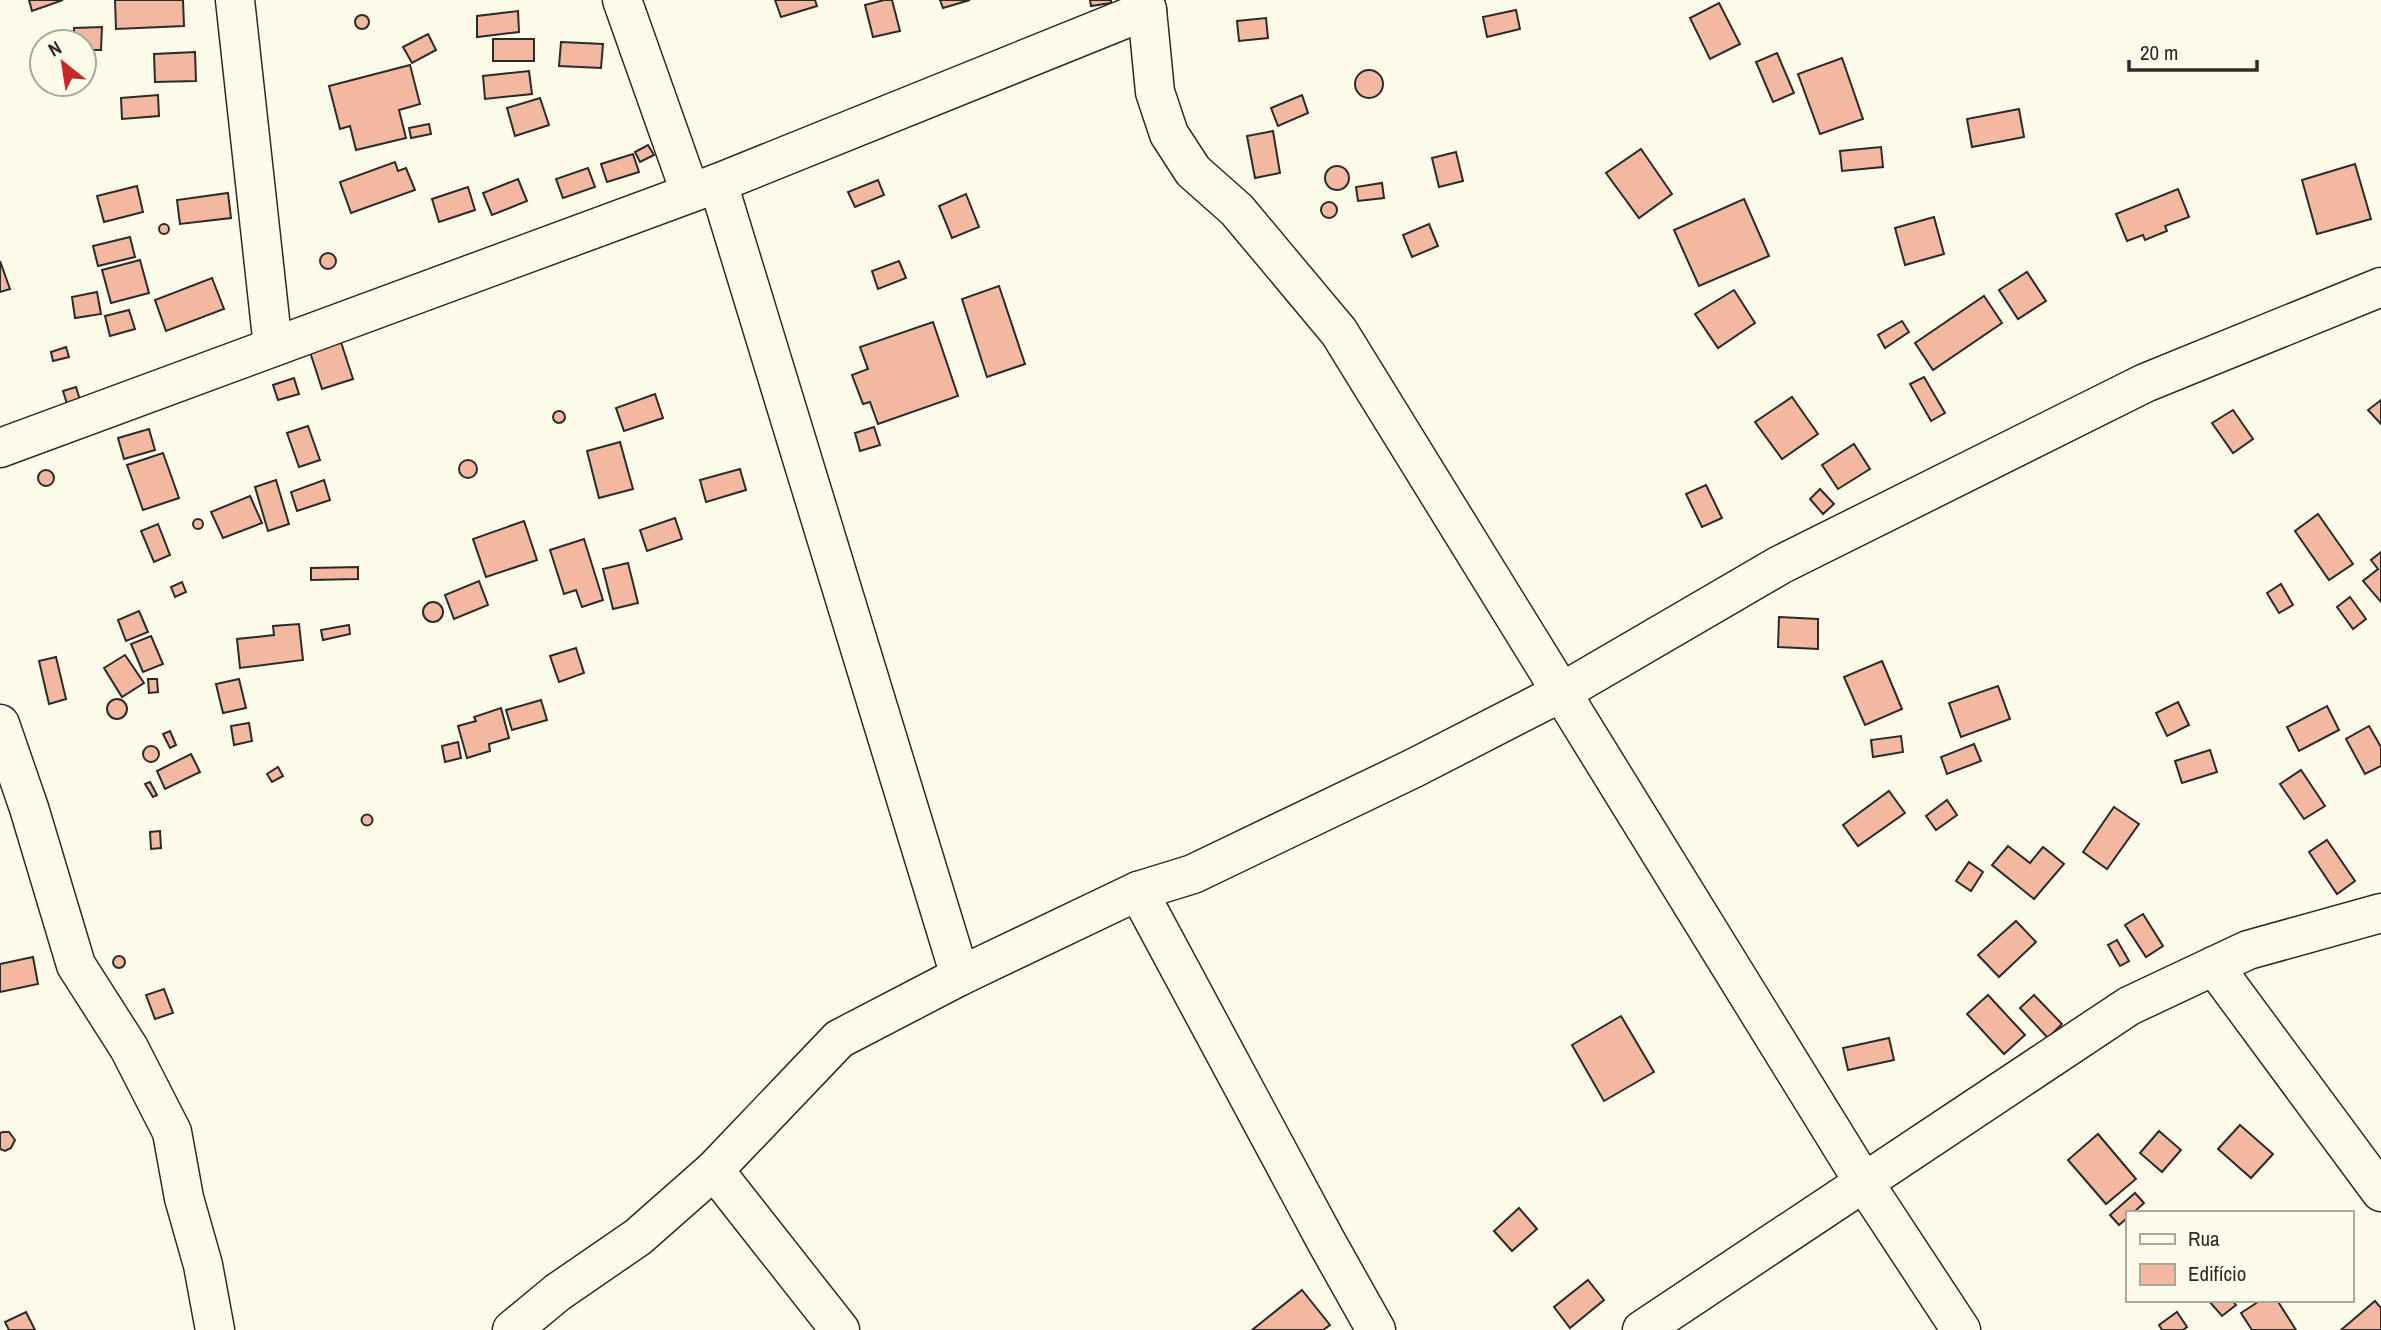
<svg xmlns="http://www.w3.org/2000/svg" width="2381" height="1330" font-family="'Archivo Narrow',sans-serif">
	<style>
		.building { fill: #f2b8a0; stroke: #2b2b2b; stroke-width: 2 }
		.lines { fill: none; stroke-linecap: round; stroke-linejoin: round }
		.minor-casing { stroke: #2b2b2b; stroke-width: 41 }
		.minor { stroke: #fdfbea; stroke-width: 38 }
	</style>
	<rect width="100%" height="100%" fill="#fdfbea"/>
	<g class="building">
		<polygon points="29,0 63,0 32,11"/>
		<polygon points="115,0 183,0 184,26 116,29"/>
		<polygon points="775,0 815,0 817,6 781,17"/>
		<polygon points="884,0 892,0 900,31 873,37 865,5"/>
		<polygon points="940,0 970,0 943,8"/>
		<polygon points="1090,0 1111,0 1111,3 1091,6"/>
		<polygon points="1719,3 1740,44 1710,59 1690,18"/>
		<polygon points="1516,10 1520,29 1487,37 1483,17"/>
		<polygon points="518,11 519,32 477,37 477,16"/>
		<circle cx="362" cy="22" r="7"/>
		<polygon points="1266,18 1268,38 1239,41 1237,21"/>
		<polygon points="102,27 101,50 84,50 84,42 74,42 74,28"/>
		<polygon points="428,34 436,50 412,63 403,47"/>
		<rect x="493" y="39" width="41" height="22"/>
		<polygon points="561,42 603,44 601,68 559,66"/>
		<polygon points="195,52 196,81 155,82 154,54"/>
		<polygon points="1777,53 1794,93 1773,102 1756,62"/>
		<polygon points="1842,58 1863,119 1820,134 1798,74"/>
		<polygon points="410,65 420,104 399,110 406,138 356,150 350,126 340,129 329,86"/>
		<circle cx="1369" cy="84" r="14"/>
		<polygon points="529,71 532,94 485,99 483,76"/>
		<polygon points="158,95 159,116 122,119 121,98"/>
		<polygon points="1302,95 1308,113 1278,126 1271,108"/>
		<polygon points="540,98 549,125 515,136 507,108"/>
		<polygon points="2019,109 2024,137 1972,147 1967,119"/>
		<polygon points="429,124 431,134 411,138 409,128"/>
		<polygon points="1273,131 1280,173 1255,178 1247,136"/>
		<polygon points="648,145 654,155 640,162 635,152"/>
		<polygon points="1881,147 1883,167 1842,171 1840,151"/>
		<polygon points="1641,149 1672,194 1639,218 1606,173"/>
		<polygon points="1456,152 1463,181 1439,187 1432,158"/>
		<polygon points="633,154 639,172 607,182 601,164"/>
		<polygon points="395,162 398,171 406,168 415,190 351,213 340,182"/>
		<polygon points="2355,164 2371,219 2317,234 2302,180"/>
		<circle cx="1337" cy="178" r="12"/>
		<polygon points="588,168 595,187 563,198 556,179"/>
		<polygon points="518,179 527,201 492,215 483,193"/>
		<polygon points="878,180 884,195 855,207 848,192"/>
		<polygon points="1382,183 1384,198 1358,201 1356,187"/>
		<polygon points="137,186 143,212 104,222 97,196"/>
		<polygon points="468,187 475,210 439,222 432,199"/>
		<polygon points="2178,189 2189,217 2165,226 2167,231 2145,240 2143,235 2127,241 2116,214"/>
		<polygon points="228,193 231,218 180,224 177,200"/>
		<polygon points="966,194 979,227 952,238 939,206"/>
		<polygon points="1744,199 1769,256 1699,286 1674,230"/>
		<circle cx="1329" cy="210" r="8"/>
		<polygon points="1934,217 1944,254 1905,265 1895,228"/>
		<circle cx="164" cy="229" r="5"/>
		<polygon points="1429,224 1438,246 1412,257 1403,235"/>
		<polygon points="130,237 135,257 98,266 93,246"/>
		<circle cx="328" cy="261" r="8"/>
		<polygon points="140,260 149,293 111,303 102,270"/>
		<polygon points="0,261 10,289 0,292"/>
		<polygon points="899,261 906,278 878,289 872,271"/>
		<polygon points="2027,272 2046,301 2018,319 1999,290"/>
		<polygon points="212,278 224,309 166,331 155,300"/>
		<polygon points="999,286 1025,364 987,377 962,299"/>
		<polygon points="1734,290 1755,323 1718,348 1695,314"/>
		<polygon points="97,292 101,314 75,318 72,297"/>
		<polygon points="1984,296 2002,323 1933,370 1915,343"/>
		<polygon points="129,310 135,329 110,336 105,316"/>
		<polygon points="1902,321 1909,332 1885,348 1878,335"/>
		<polygon points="933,322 958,396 878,424 870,402 863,404 852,375 868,369 860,347"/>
		<polygon points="339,336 353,379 322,389 308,346"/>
		<polygon points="66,347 69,357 53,361 51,352"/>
		<polygon points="1924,377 1945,413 1931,421 1910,384"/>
		<polygon points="294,378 299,394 278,400 273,385"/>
		<polygon points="76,387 81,403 68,407 63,391"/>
		<polygon points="655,394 663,418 624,431 616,408"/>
		<polygon points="1792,397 1818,434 1782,459 1755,422"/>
		<polygon points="2381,400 2381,424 2368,410"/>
		<polygon points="2233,410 2253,439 2233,453 2212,423"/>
		<circle cx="559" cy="417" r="6"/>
		<polygon points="308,426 320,460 299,467 287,433"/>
		<polygon points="874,427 880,445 860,451 855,433"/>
		<polygon points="149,429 155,450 124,459 118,438"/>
		<polygon points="620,442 633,489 599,498 587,451"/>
		<polygon points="1854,444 1870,469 1838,489 1822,465"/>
		<polygon points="163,453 179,498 143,510 127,465"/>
		<circle cx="468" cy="469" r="9"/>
		<polygon points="740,469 746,490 706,502 700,480"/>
		<circle cx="46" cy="478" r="8"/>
		<polygon points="276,480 289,524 268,531 255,487"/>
		<polygon points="324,480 330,500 297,511 291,492"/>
		<polygon points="1706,485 1722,518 1702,527 1686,494"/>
		<polygon points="1820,489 1834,504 1823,514 1810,499"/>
		<polygon points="250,496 262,523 223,538 211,512"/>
		<polygon points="2318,514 2353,564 2329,580 2295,531"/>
		<polygon points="675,518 682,539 647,551 640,530"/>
		<circle cx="198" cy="524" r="5"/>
		<polygon points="524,521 537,560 486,577 473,539"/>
		<polygon points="158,524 170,555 154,562 141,531"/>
		<polygon points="584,539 603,600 582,607 576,590 564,594 550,550"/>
		<polygon points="2381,552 2381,602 2363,581 2378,569 2371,560"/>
		<polygon points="628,563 638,603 613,609 603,569"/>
		<polygon points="358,567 358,579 311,580 311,568"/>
		<polygon points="479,581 488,605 454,619 445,595"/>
		<polygon points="182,582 186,592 175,597 171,587"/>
		<polygon points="2281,584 2293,605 2279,613 2267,593"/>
		<polygon points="2350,597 2366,619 2353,629 2337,607"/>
		<circle cx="433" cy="612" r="10"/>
		<polygon points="139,611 148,632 126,641 118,620"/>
		<polygon points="1779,617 1818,619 1818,649 1778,647"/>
		<polygon points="299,624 303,660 240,668 237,639 274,635 273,626"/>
		<polygon points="349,625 350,634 323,640 321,630"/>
		<polygon points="151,636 163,664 143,672 131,644"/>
		<polygon points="576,648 584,673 559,682 550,656"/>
		<polygon points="125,655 144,683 122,697 104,668"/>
		<polygon points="56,657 66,699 49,704 39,661"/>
		<polygon points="1882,661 1902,709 1865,725 1844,677"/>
		<polygon points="148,679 157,679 158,692 149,693"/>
		<polygon points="239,679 246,708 223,713 216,684"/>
		<polygon points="1998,686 2010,719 1961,737 1949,703"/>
		<circle cx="117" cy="709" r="10"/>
		<polygon points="541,700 547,720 512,730 506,710"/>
		<polygon points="2178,702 2189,725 2167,736 2156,713"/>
		<polygon points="2327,706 2339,730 2299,751 2287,727"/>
		<polygon points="501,708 509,738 489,744 490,751 467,758 458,726 476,721 474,717"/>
		<polygon points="249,723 252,741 234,745 231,726"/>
		<polygon points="2369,726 2381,747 2381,766 2365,774 2346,739"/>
		<polygon points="170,731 176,745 170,748 163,734"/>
		<polygon points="1901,736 1903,752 1873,757 1871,740"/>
		<polygon points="458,742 461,758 445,762 442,746"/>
		<polygon points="1974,744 1981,761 1947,774 1941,757"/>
		<circle cx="151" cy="754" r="8"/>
		<polygon points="2210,750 2217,772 2182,783 2175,761"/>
		<polygon points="191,754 200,772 165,789 157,771"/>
		<polygon points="278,767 283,776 272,782 267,774"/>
		<polygon points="2301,770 2325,806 2304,819 2280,784"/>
		<polygon points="150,782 157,795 153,797 145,784"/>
		<polygon points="1889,791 1905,813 1858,846 1843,825"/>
		<polygon points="1947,800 1957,815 1936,830 1926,816"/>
		<polygon points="2114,807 2139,824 2107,869 2083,852"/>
		<circle cx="367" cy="820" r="5.5"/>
		<polygon points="160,831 161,848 151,849 150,832"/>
		<polygon points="2327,840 2355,881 2337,894 2309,852"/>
		<polygon points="2008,846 2030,863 2043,847 2064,864 2034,899 1992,865"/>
		<polygon points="1969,862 1983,872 1971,891 1956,881"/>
		<polygon points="2143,914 2163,946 2146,957 2125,925"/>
		<polygon points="2016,921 2036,942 1999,977 1978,955"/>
		<polygon points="2117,940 2129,961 2120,966 2108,945"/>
		<circle cx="119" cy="962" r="6"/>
		<polygon points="33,957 38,984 0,992 0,964"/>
		<polygon points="164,989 173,1013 155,1019 146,995"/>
		<polygon points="1988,995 2025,1035 2004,1054 1967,1014"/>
		<polygon points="2034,995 2062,1024 2048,1038 2020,1008"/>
		<polygon points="1621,1016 1654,1072 1604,1101 1572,1045"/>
		<polygon points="1889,1038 1894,1060 1848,1070 1843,1048"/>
		<polygon points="2240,1125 2273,1154 2251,1178 2218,1149"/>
		<polygon points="2159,1131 2181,1150 2162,1172 2140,1153"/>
		<polygon points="3,1132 9,1132 15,1140 11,1148 5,1151 0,1149 0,1133"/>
		<polygon points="2098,1134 2136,1179 2106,1204 2068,1160"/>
		<polygon points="2135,1193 2144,1203 2133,1213 2127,1213 2127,1218 2119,1225 2110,1215"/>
		<polygon points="1519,1208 1537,1229 1512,1251 1494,1231"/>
		<polygon points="1588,1280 1604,1300 1570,1328 1554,1307"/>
		<polygon points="1302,1290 1330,1325 1323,1330 1252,1330"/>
		<polygon points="2208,1300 2232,1300 2236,1305 2222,1316"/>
		<polygon points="2261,1300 2277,1300 2296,1330 2252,1330 2241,1313"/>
		<polygon points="2375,1301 2381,1308 2381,1330 2341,1330"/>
		<polygon points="26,1312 35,1330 9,1330 5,1322"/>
		<polygon points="2177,1312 2187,1327 2183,1330 2162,1330 2159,1325"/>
	</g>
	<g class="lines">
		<g class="minor-casing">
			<g id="minor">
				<polyline points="235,0 273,347"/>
				<polyline points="622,0 690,192"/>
				<polyline points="1144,0 1147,10 1155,92 1169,134 1193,171 1237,210 1339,332 1863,1181 1961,1330"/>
				<polyline points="718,183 960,976"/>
				<polyline points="0,448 718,183 1147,10"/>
				<polyline points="0,724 29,808 76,965 129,1048 172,1132 184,1198 203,1265 215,1330"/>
				<polyline points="1138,891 1326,1241 1376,1330"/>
				<polyline points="2214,966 2381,1192"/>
				<polyline points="714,1170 840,1330"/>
				<polyline points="512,1330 558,1292 638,1237 714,1170 839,1039 960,976 1138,891 1193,874 1414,768 1562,692 1780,565 2145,383 2381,287"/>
				<polyline points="1642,1330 2129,1006 2248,950 2381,913"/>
			</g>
		</g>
		<use href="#minor" class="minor"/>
	</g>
	<rect x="2126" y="1211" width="228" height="91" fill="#fdfbea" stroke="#a9a89e" stroke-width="2"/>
	<rect x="2140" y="1234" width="35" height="10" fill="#fdfbea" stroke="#a9a89e" stroke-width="2"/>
	<text x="2188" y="1246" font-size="21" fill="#2b2b2b">Rua</text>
	<rect x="2140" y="1264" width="35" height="21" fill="#f2b8a0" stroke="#a9a89e" stroke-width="2"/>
	<text x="2188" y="1281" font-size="21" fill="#2b2b2b">Edifício</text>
	<g transform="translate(63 63) rotate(330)"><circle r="33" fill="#fdfbea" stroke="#a9a89e" stroke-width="2"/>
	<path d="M0-5L12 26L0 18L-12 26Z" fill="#c62828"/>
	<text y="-10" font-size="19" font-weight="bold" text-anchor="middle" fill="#2b2b2b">N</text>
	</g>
	<path d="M2129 60v10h128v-10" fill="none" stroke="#2b2b2b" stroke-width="3.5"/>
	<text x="2140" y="60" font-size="21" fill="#2b2b2b" stroke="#fdfbea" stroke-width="5" paint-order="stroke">20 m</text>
</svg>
